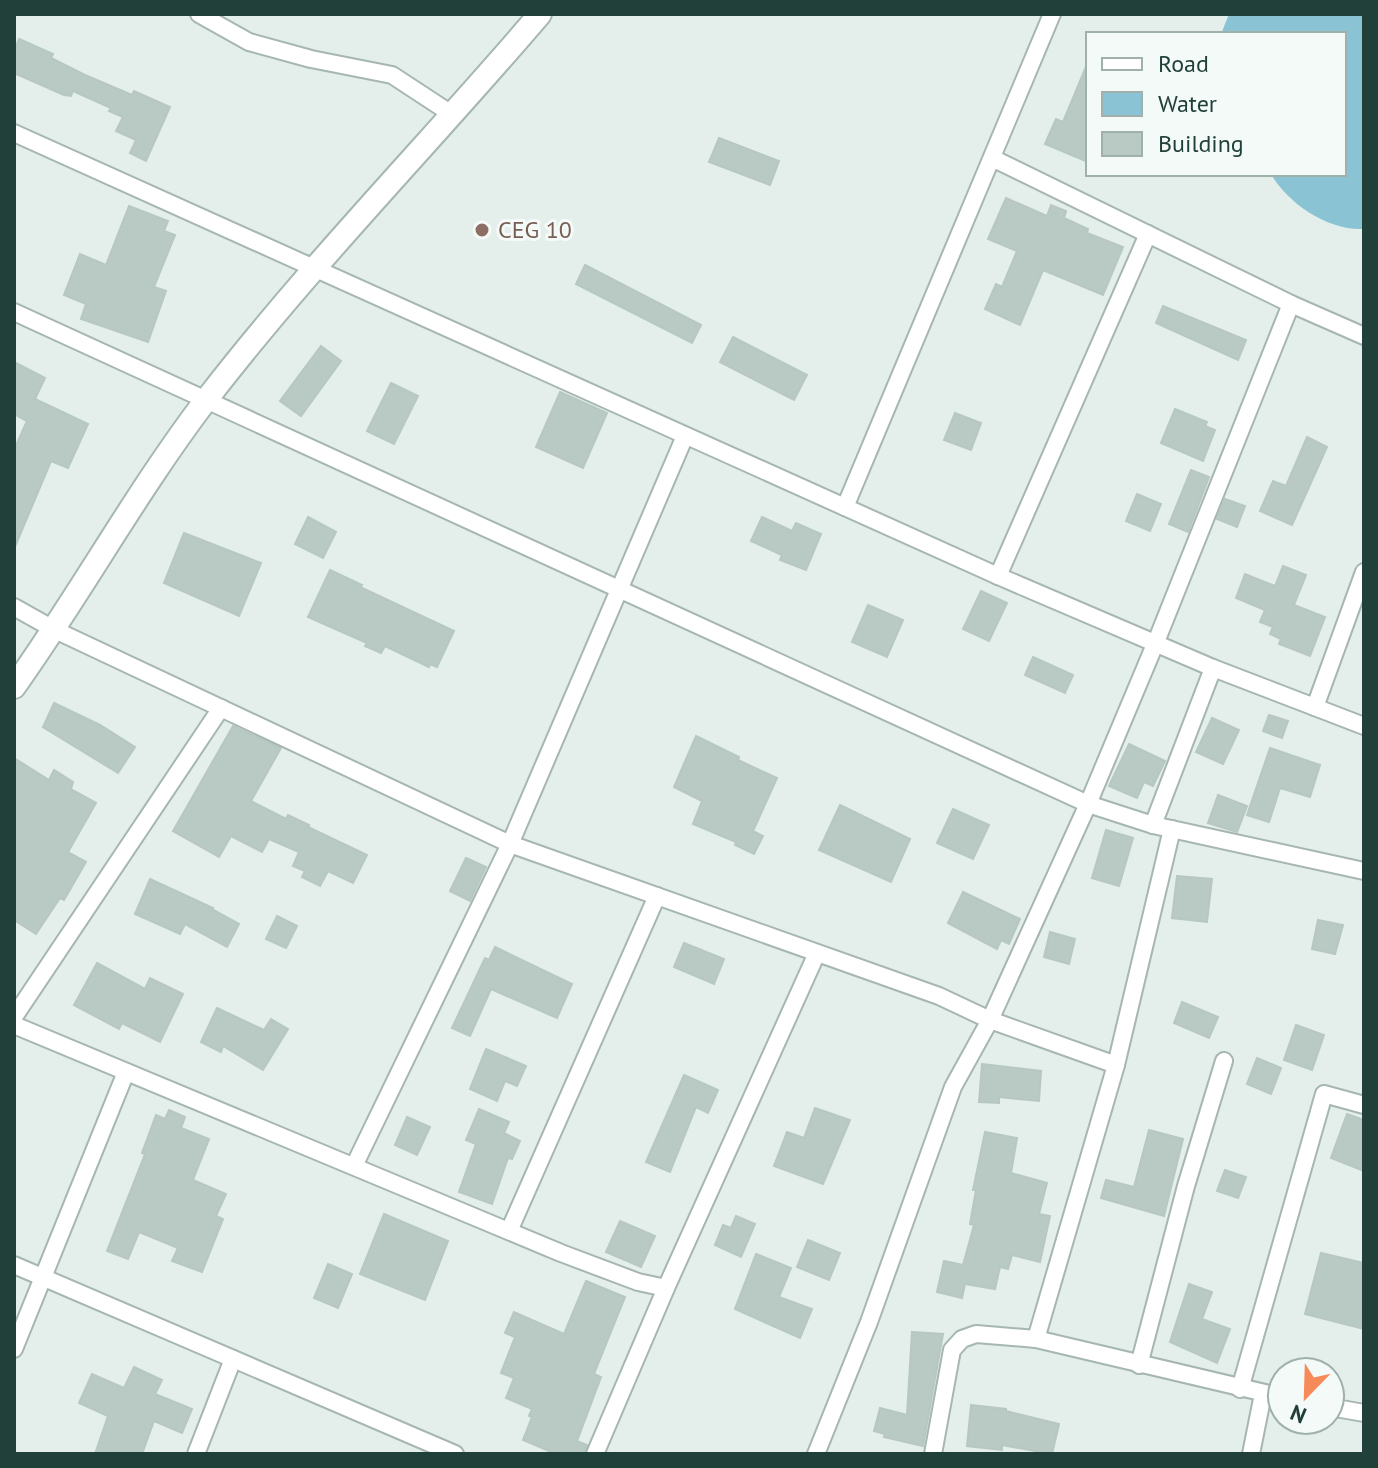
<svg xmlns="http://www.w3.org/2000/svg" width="1378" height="1468" font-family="'PT Sans',sans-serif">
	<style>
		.water { fill: #8ac4d4 }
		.building { fill: #b9c9c3; stroke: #b6c8c1; stroke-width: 2 }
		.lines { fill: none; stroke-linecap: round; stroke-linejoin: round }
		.minor-casing { stroke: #a6b6b2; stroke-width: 20 }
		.tertiary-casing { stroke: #a6b6b2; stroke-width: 26 }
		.minor { stroke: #fff; stroke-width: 16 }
		.tertiary { stroke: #fff; stroke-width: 22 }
		.education-dot { fill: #8d6e63; stroke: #f4faf8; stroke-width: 3 }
		.labels { text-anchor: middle; stroke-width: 6; stroke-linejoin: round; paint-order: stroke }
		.education-label { font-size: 24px; fill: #785e54; stroke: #f4faf8; text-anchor: start }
	</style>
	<rect width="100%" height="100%" fill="#e4eeea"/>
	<path class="water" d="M1229 14H1364V229C1329 231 1288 204 1271 174H1344V34H1221Z"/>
	<g class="building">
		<polygon points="19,39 53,54 51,58 85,75 132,95 134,91 170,107 146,161 130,153 136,140 116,131 123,117 109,111 111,108 73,91 71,96 64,95 14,73 14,51"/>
		<polygon points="1088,62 1088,162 1045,144 1056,119 1063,122"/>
		<polygon points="719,138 779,161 770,185 709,162"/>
		<polygon points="1006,198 1047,216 1051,205 1066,211 1064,218 1088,229 1087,233 1123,247 1103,295 1043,270 1020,325 985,309 996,284 1002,287 1017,251 988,239"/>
		<polygon points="129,206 168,221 164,231 175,235 154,287 166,291 148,342 81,319 86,304 64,295 80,254 106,265"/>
		<polygon points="585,265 701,325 692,343 576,284"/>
		<polygon points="1163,306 1246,340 1238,360 1156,323"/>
		<polygon points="733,337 807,375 794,400 720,362"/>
		<polygon points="321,346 341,361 301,416 280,401"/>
		<polygon points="14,362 45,378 35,399 88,424 68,468 51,461 14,549 14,450 27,421 14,414"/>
		<polygon points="391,383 418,396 394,444 367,431"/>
		<polygon points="560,392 607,413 583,468 536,447"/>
		<polygon points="1175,409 1207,422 1205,426 1215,430 1203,461 1161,443"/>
		<polygon points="955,413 981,423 971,450 944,440"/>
		<polygon points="1307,437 1327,447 1292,525 1260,511 1273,481 1286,486"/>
		<polygon points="1191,470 1209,477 1188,532 1169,524"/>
		<polygon points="1137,494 1161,504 1150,531 1126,521"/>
		<polygon points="1225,499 1245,506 1237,527 1217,519"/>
		<polygon points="308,517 336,532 323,558 295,544"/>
		<polygon points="762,517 792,531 796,523 821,534 806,570 780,560 782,555 751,541"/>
		<polygon points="184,533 261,563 239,616 164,583"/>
		<polygon points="1283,566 1306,575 1294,605 1325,617 1310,656 1279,644 1281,639 1270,634 1273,627 1260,622 1265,610 1236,598 1245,574 1275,586"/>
		<polygon points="330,570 362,585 360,587 454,631 437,667 430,664 429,667 385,646 381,653 365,646 367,643 308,617"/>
		<polygon points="981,591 1007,603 989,641 963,629"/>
		<polygon points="868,605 903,620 887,657 852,642"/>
		<polygon points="1033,657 1073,675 1065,693 1025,675"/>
		<polygon points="54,703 100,725 135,747 118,773 43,727"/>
		<polygon points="1269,715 1288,721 1282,738 1263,731"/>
		<polygon points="1212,718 1239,730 1223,764 1196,752"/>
		<polygon points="233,726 281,748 251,801 286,819 288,815 309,825 308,827 367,855 353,883 328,871 320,886 302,877 305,871 293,866 299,852 269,839 262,852 231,836 219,857 173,831"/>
		<polygon points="696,736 739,757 738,760 777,778 753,831 763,836 754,854 735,845 736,842 693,824 702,801 674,787"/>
		<polygon points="1129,744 1165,761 1153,786 1144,782 1137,798 1109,786"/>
		<polygon points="1270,748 1320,765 1310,797 1280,788 1269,822 1247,815"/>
		<polygon points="14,758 49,780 54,770 73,782 71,789 96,803 68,852 86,862 64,900 60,898 36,934 14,920"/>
		<polygon points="1218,795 1247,806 1237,832 1208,823"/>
		<polygon points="840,805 910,839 891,882 819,850"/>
		<polygon points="953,809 989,825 973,859 937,843"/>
		<polygon points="1106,830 1133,838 1119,886 1092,878"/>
		<polygon points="466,858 486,867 470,901 450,891"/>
		<polygon points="1177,876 1212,879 1207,922 1172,918"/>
		<polygon points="150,879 213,908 212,909 239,924 227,947 185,924 180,934 135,914"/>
		<polygon points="963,892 1020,919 1009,944 1001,940 997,949 948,923"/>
		<polygon points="277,916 297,926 286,948 266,939"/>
		<polygon points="1318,920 1343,925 1335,954 1312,949"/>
		<polygon points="1050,932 1075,939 1069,964 1044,957"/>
		<polygon points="684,943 724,959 714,984 674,967"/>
		<polygon points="495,947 572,984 557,1018 491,989 470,1036 452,1028 485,958 489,960"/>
		<polygon points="97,963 145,989 150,978 183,994 160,1042 122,1023 119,1029 74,1005"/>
		<polygon points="1182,1002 1218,1017 1209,1038 1174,1023"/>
		<polygon points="217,1008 264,1030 271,1019 288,1029 263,1070 223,1046 221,1052 201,1042"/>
		<polygon points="1296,1025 1324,1035 1312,1070 1284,1060"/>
		<polygon points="486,1049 526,1066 517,1086 505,1081 497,1101 470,1089"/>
		<polygon points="1257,1058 1281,1068 1271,1094 1247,1084"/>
		<polygon points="982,1064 1041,1071 1039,1101 999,1097 999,1103 979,1102"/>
		<polygon points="684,1075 718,1090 708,1113 696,1107 670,1172 646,1162"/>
		<polygon points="815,1108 850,1120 823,1184 774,1166 787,1132 804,1138"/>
		<polygon points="479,1109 509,1122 504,1133 520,1141 512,1159 508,1158 492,1204 459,1192 476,1144 466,1140"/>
		<polygon points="169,1110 185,1117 181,1128 209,1139 193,1180 226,1194 216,1216 223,1219 202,1272 172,1261 178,1248 139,1232 128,1259 107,1251 145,1154 142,1153 156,1115 165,1119"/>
		<polygon points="1347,1114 1364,1120 1364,1171 1331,1158"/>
		<polygon points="407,1117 430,1127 417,1155 395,1145"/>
		<polygon points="1149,1130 1183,1139 1164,1216 1101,1198 1106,1180 1134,1187"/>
		<polygon points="985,1132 1017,1138 1011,1173 1047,1183 1039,1214 1050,1216 1040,1262 1012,1255 1008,1269 1000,1267 995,1289 965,1284 962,1298 937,1292 944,1261 963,1265 974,1225 970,1224 976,1190 973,1190"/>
		<polygon points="1225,1170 1246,1177 1238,1198 1217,1191"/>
		<polygon points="384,1214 448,1241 425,1300 360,1274"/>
		<polygon points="736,1216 755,1224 741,1257 715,1245 723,1225 731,1228"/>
		<polygon points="620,1221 655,1236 641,1267 606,1252"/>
		<polygon points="808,1240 840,1253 829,1280 797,1267"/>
		<polygon points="1321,1253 1364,1263 1364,1329 1305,1314"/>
		<polygon points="756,1254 791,1268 779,1297 812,1309 800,1338 735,1309"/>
		<polygon points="328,1264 352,1274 338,1308 314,1298"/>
		<polygon points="586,1281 625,1297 594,1374 601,1377 577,1441 587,1445 584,1454 556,1454 523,1440 532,1417 529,1416 532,1409 506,1398 514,1378 501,1373 515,1337 505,1333 514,1312 564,1334"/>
		<polygon points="1189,1284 1212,1292 1202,1319 1230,1329 1217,1363 1170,1342"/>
		<polygon points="912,1332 943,1334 923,1446 884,1437 885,1434 874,1431 880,1408 907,1415"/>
		<polygon points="134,1367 162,1380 155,1394 192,1409 182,1433 154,1421 142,1454 95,1454 108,1416 79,1403 92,1374 124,1388"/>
		<polygon points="971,1405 1006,1409 1006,1411 1059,1424 1052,1454 1002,1445 1002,1450 967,1446"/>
	</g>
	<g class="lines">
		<g class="minor-casing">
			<g id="minor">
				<polyline points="199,14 249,42 311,59 392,75 453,115"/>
				<polyline points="14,133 998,576 1213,668 1364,726"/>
				<polyline points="992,158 1291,304 1364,336"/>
				<polyline points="14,312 1088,804 1153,825 1364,871"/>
				<polyline points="845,507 1052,14"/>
				<polyline points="998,576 1148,234"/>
				<polyline points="14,607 55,630 510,844 939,996 990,1020 1116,1065"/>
				<polyline points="1315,707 1364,572"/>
				<polyline points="1153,825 1213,668"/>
				<polyline points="14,1017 221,708"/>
				<polyline points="14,1025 561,1253 638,1282 666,1288"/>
				<polyline points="354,1166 510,844 685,436"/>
				<polyline points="509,1231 657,896"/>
				<polyline points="14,1265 455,1454"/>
				<polyline points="1036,1339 1116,1065 1172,829"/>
				<polyline points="14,1349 126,1072"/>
				<polyline points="1139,1365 1186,1186 1224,1061"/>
				<polyline points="1240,1389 1324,1094 1364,1105"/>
				<polyline points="1330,1407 1364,1413"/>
				<polyline points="196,1454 233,1359"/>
				<polyline points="595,1454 666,1288 817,953"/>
				<polyline points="816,1454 869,1322 953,1087 990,1020 1088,804 1156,642 1291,304"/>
				<polyline points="933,1454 952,1350 962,1339 976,1334 1036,1339 1282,1397"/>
				<polyline points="1251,1454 1263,1394"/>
			</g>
		</g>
		<g class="tertiary-casing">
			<path id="tertiary" d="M14 687C81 593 136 492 206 400 310 265 430 143 540 14"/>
		</g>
		<use href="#minor" class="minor"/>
		<use href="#tertiary" class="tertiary"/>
	</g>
	<circle class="education-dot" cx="482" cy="230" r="8"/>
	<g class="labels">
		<g class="education-label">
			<text x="498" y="238">CEG 10</text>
		</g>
	</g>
	<rect width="1378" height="1468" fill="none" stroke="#22403a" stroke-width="32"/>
	<rect x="1086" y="32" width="260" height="144" fill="#f4faf8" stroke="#a0b0ac" stroke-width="2"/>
	<rect x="1102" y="58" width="40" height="12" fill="#ffffff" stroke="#a0b0ac" stroke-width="2"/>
	<text x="1158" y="72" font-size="24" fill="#22403a">Road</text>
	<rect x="1102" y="92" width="40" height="24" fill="#8ac4d4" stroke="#a0b0ac" stroke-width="2"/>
	<text x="1158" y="112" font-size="24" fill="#22403a">Water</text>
	<rect x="1102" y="132" width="40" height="24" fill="#b9c9c3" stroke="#a0b0ac" stroke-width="2"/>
	<text x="1158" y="152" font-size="24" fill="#22403a">Building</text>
	<g transform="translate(1306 1396) rotate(203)"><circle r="38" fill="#f4faf8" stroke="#a0b0ac" stroke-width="2"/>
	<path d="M0-6L14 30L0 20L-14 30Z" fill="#f68b59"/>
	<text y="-12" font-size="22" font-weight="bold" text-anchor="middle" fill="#22403a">N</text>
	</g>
</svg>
